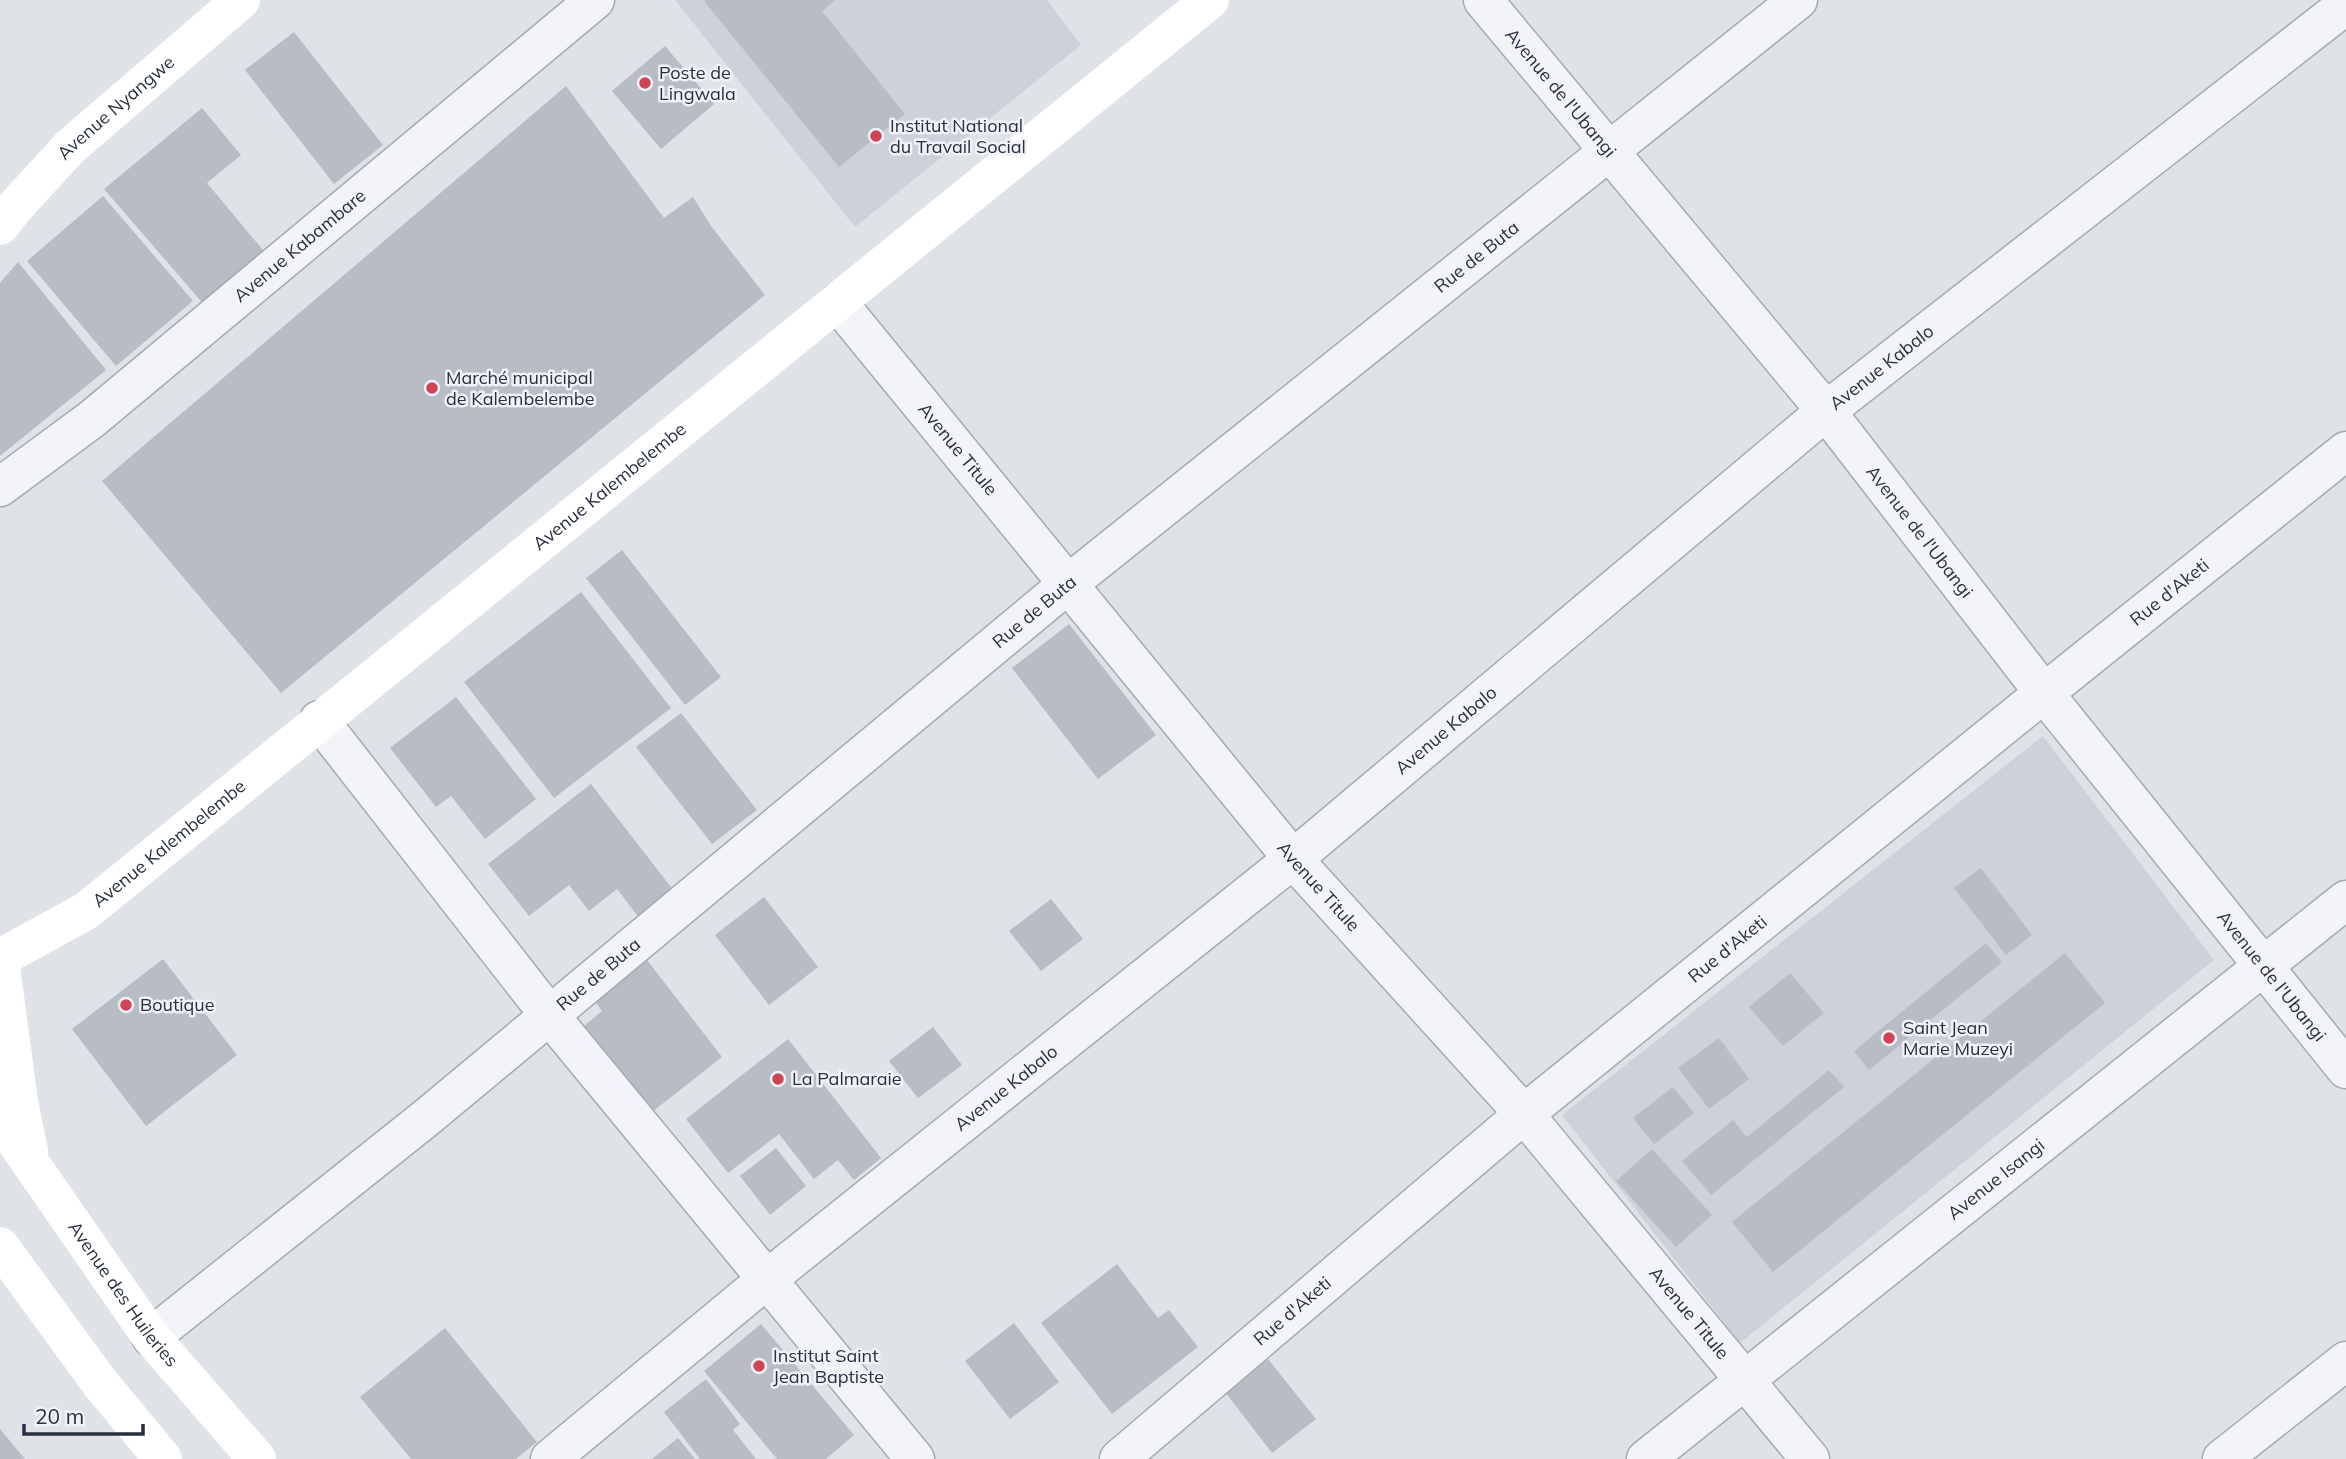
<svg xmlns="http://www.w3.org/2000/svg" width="2346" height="1459" font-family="Mulish,sans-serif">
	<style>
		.built { fill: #cdd2da }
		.building { fill: #b7bcc5 }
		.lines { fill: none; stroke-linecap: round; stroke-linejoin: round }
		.street-casing { stroke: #a4aab2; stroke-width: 41 }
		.street { stroke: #f2f4f7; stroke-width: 38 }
		.secondary { stroke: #fff; stroke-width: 38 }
		.poi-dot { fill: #cd4556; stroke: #eff2f6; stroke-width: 2.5 }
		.labels { text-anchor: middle; stroke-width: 5; stroke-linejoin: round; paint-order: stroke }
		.poi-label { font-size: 18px; fill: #283040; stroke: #eff2f6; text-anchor: start }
		.street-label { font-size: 18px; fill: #283040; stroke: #eff2f6 }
	</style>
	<rect width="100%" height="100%" fill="#dfe3e8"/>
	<g class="built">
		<polygon points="675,0 1047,0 1081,45 855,227"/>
		<polygon points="2043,736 2214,960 1740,1343 1562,1115"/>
	</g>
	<g class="building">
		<polygon points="706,0 835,0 822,11 905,114 839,167 704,1"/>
		<polygon points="294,32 383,145 334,184 245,70"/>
		<polygon points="665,46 714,104 661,149 612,91"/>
		<polygon points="566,86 664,218 693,197 711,226 765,295 281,693 102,481"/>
		<polygon points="202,108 241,155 207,183 268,256 206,307 104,189"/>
		<polygon points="103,196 193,301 116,366 27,261"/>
		<polygon points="18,262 106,370 0,456 0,283"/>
		<polygon points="622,550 721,677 685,705 586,578"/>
		<polygon points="581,592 671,708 554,798 464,682"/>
		<polygon points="1069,624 1156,735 1098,779 1012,668"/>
		<polygon points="456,697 536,799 485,839 451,796 436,807 390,748"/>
		<polygon points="681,713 757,810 712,844 636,747"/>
		<polygon points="591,784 678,896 643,923 617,889 589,911 569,885 529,916 488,864"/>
		<polygon points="1981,868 2032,935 2006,955 1954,888"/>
		<polygon points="764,897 818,967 769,1005 715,935"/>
		<polygon points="1051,899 1083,939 1041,971 1009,931"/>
		<polygon points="1986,943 2002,962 1869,1070 1854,1051"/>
		<polygon points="2065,953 2105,1003 1773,1272 1732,1222"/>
		<polygon points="163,959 237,1055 146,1126 72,1029"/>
		<polygon points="647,960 722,1057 652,1112 584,1026 602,1011 594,1000"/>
		<polygon points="1790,973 1824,1013 1783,1046 1749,1007"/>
		<polygon points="933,1027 962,1065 918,1098 889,1061"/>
		<polygon points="1719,1038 1749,1079 1709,1109 1678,1068"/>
		<polygon points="788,1039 881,1158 854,1180 838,1160 814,1179 779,1134 728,1173 686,1119"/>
		<polygon points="1829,1070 1844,1087 1711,1195 1682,1161 1733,1120 1747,1137"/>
		<polygon points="1673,1087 1694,1113 1654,1144 1633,1118"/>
		<polygon points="776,1148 806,1186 770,1215 740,1176"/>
		<polygon points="1652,1149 1712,1215 1676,1247 1616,1181"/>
		<polygon points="1117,1264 1158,1318 1169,1310 1198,1347 1112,1414 1041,1323"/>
		<polygon points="1014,1323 1059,1382 1010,1419 965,1361"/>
		<polygon points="761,1324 854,1435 826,1459 777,1459 704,1371"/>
		<polygon points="445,1328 537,1442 516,1459 411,1459 360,1397"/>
		<polygon points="1268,1359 1316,1419 1272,1453 1225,1392"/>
		<polygon points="706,1379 740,1424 733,1430 756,1459 700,1459 664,1412"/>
		<polygon points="0,1429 25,1459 0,1459"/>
		<polygon points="678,1438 695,1459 652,1459"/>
	</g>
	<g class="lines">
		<g class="street-casing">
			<g id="street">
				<path id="s1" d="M1483 0 1826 411 2044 693 2346 1069"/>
				<path id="s2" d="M838 303 1293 859 1524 1114 1810 1459"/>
				<path id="s3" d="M0 487 92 419 595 0"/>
				<polyline points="319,720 550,1016 915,1459"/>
				<path id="s4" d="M151 1337 426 1118 1068 584 1798 0"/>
				<path id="s5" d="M550 1459 766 1280 1293 859 1826 411 2346 5"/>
				<path id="s6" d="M1119 1459 1524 1114 2044 693 2346 451"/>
				<path id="s7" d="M1646 1459 2346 900"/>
				<polyline points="2222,1459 2346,1361"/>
			</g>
		</g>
		<use href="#street" class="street"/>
		<g class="secondary">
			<path id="s8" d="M0 226 14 208 70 147 241 0"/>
			<path id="s9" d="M0 958 86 911 1210 0"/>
			<polyline points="0,959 19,1102 29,1151"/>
			<path id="s10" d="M0 1119 151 1337 257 1459"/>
			<polyline points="0,1246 100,1383 163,1459"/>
		</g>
	</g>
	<g class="poi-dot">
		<circle cx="645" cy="83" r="7"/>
		<circle cx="876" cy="136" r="7"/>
		<circle cx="432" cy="388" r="7"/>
		<circle cx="126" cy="1005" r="7"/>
		<circle cx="1889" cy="1038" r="7"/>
		<circle cx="778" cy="1079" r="7"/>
		<circle cx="759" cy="1366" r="7"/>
	</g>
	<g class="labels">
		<g class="poi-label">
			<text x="659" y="79">Poste de<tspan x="659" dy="21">Lingwala</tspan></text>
			<text x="890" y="132">Institut National<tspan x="890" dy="21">du Travail Social</tspan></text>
			<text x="446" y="384">Marché municipal<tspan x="446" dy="21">de Kalembelembe</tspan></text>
			<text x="140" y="1011">Boutique</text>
			<text x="1903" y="1034">Saint Jean<tspan x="1903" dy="21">Marie Muzeyi</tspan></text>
			<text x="792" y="1085">La Palmaraie</text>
			<text x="773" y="1362">Institut Saint<tspan x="773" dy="21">Jean Baptiste</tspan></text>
		</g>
		<g class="street-label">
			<text dy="6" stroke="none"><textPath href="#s1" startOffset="121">Avenue de l'Ubangi</textPath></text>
			<text dy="6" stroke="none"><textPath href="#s8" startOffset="166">Avenue Nyangwe</textPath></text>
			<text dy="6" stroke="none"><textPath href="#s3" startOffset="385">Avenue Kabambare</textPath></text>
			<text dy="6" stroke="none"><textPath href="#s4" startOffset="1710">Rue de Buta</textPath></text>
			<text dy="6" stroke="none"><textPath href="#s5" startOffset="1722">Avenue Kabalo</textPath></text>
			<text dy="6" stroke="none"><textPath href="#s2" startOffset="189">Avenue Titule</textPath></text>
			<text dy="6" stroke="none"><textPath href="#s9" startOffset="772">Avenue Kalembelembe</textPath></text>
			<text dy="6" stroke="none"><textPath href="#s1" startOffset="688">Avenue de l'Ubangi</textPath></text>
			<text dy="6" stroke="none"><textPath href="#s6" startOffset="1362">Rue d'Aketi</textPath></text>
			<text dy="6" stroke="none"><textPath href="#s4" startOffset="1143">Rue de Buta</textPath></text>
			<text dy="6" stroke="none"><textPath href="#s5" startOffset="1155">Avenue Kabalo</textPath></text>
			<text dy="6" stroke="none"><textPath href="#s9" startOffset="205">Avenue Kalembelembe</textPath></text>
			<text dy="6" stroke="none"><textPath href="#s2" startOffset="756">Avenue Titule</textPath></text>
			<text dy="6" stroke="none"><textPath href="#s6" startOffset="794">Rue d'Aketi</textPath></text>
			<text dy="6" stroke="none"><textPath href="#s4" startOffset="576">Rue de Buta</textPath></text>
			<text dy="6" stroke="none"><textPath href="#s1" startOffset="1255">Avenue de l'Ubangi</textPath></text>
			<text dy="6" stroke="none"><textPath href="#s5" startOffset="588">Avenue Kabalo</textPath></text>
			<text dy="6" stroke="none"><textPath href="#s7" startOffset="448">Avenue Isangi</textPath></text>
			<text dy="6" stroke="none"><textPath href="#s10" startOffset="214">Avenue des Huileries</textPath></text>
			<text dy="6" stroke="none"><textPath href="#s6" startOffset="228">Rue d'Aketi</textPath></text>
			<text dy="6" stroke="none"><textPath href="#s2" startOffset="1321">Avenue Titule</textPath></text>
		</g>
	</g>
	<path d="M24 1424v10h119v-10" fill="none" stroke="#283040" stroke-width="3.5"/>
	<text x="35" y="1424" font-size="21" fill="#283040" stroke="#eff2f6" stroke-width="5" paint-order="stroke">20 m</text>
</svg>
